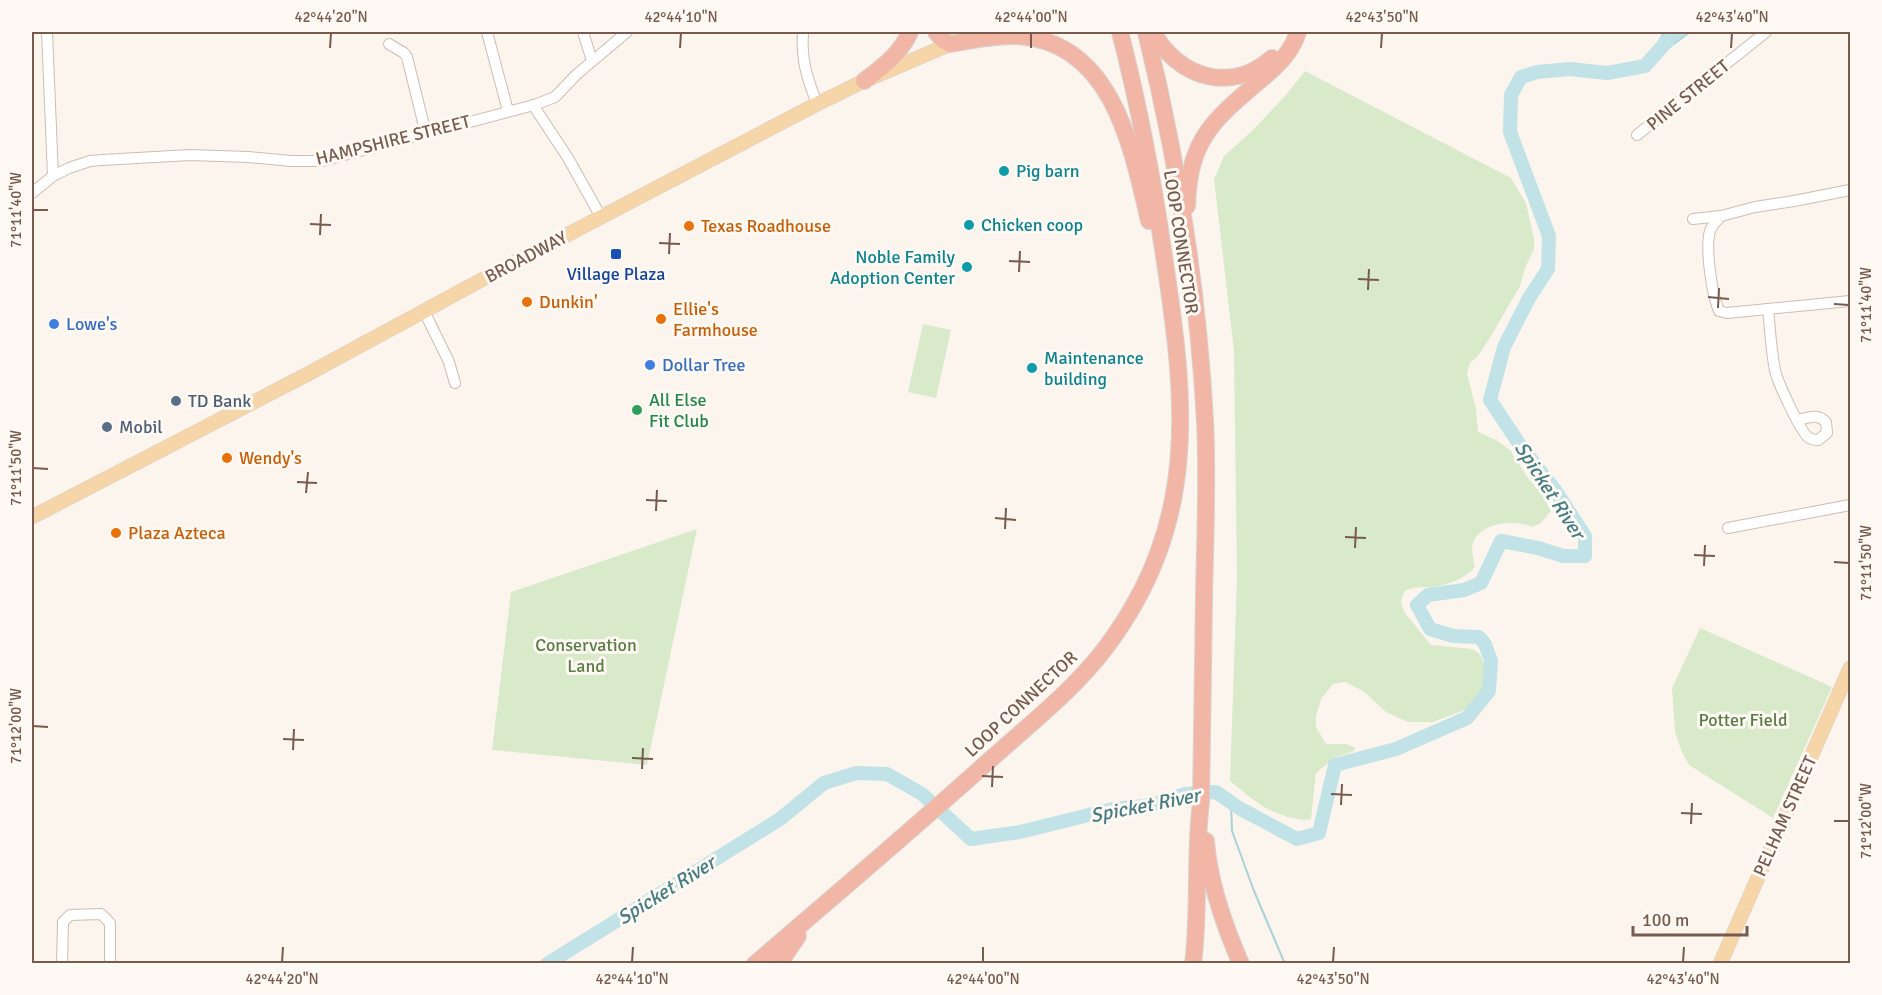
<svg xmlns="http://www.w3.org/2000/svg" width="1882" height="995" font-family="Signika,sans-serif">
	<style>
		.green { fill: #d9eacb }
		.water { fill: #c1e2e6; stroke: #a8d2d7; stroke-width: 1.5 }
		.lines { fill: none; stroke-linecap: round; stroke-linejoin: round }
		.stream { stroke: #a8d2d7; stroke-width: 2 }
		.river { stroke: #c1e2e6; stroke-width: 14 }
		.minor-casing { stroke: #cebdb1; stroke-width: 12 }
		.major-casing { stroke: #d9d1ce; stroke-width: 15 }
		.highway-casing { stroke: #d9d1ce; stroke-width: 18 }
		.minor { stroke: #fff; stroke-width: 10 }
		.major { stroke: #f6d5a9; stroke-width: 14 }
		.highway { stroke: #f2b6a7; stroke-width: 16 }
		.ticks { fill: none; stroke: #775b4f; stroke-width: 2 }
		.culture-dot { fill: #0f9aa8; stroke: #fef9f3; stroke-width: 2 }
		.food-dot { fill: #e8710a; stroke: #fef9f3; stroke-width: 2 }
		.transit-dot { fill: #1a4fb4; stroke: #fef9f3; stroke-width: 2 }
		.shop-dot { fill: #3f7fe0; stroke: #fef9f3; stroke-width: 2 }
		.service-dot { fill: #5c6f8a; stroke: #fef9f3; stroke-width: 2 }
		.leisure-dot { fill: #2e9e5b; stroke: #fef9f3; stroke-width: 2 }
		.labels { text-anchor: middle; stroke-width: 6; stroke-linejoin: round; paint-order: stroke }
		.street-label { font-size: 18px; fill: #775b4f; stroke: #fef9f3 }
		.culture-label { font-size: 18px; fill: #0d838f; stroke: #fef9f3; text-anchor: start }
		.food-label { font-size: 18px; fill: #c56008; stroke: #fef9f3; text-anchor: start }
		.transit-label { font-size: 18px; fill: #164399; stroke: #fef9f3 }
		.shop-label { font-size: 18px; fill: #366cbe; stroke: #fef9f3; text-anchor: start }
		.leisure-label { font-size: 18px; fill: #27864d; stroke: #fef9f3; text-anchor: start }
		.service-label { font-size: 18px; fill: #4e5e75; stroke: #fef9f3; text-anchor: start }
		.park-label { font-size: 18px; fill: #5a7c47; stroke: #fef9f3 }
		.water-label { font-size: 20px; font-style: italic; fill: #467b82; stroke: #fef9f3 }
		.neatline { fill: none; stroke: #775b4f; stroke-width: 2 }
		.ticks-label { font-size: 15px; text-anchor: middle; fill: #775b4f }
	</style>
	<rect width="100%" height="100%" fill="#fcf5ed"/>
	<g class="green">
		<path d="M1305 71 1511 178 1526 203 1534 239V249L1525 268 1520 286 1491 336 1478 356 1470 363 1467 373 1476 409 1478 432 1496 440 1510 450 1528 478 1542 495 1551 511 1541 523 1533 527C1514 519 1476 522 1472 548 1472 554 1474 562 1475 567 1465 579 1448 585 1432 587 1422 588 1414 586 1405 591L1401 601 1404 612 1431 645 1472 649 1479 653 1485 666V683L1480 697 1470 708 1433 722H1408L1386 712 1363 691 1345 682 1333 684 1321 699 1316 716V727L1326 744H1346L1356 748 1352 752 1336 757 1316 773 1311 819C1304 821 1299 819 1292 818 1264 811 1252 799 1230 781L1237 578 1234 351 1214 179 1224 156 1253 130 1285 96Z"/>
		<polygon points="923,324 951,330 936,398 908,392"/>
		<polygon points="697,529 647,765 492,750 511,592"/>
		<polygon points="1700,628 1832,687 1773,818 1689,765 1681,750 1675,732 1672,688"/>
	</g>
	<polygon class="water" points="1664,32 1690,32 1645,66"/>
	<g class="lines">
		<polyline class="stream" points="1231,802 1232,831 1254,891 1285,964"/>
		<polyline class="river" points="547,964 780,819 824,783 856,773 887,774 922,794 971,839 1020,832 1113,809 1152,805 1185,794 1216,792 1239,808 1297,839 1319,833 1335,765 1396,749 1467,718 1489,691 1491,661 1485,644 1479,637 1453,636 1430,629 1417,605 1428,595 1464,590 1481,583 1501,541 1538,548 1563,556 1585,556 1585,536 1555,490 1520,445 1490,400 1504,347 1529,298 1548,269 1549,236 1510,132 1511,95 1521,77 1537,72 1570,69 1607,73 1645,66 1675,32"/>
		<g class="minor-casing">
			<g id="minor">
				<polyline points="47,32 53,176"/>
				<polyline points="487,32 508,111"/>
				<polyline points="583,32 592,61"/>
				<path d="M803 32C801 61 807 77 817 104"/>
				<polyline points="389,44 404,53 407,57 426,134"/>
				<polyline points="533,105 568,158 601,217"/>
				<polyline points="1637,135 1766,32"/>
				<polyline points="32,193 53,176 69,168 90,161 102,160 190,155 248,157 291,161 322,161 534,105 555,97 577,74 627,32"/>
				<path d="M1721 216C1717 221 1712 225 1710 231 1705 248 1712 295 1719 311L1727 313 1850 301"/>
				<polyline points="1693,219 1721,216 1755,207 1794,201 1850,190"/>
				<path d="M1768 309C1770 329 1771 350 1775 370 1777 381 1801 433 1809 438 1813 440 1814 440 1818 440L1827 433 1826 422C1817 413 1808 418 1798 420"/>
				<polyline points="424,311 449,362 455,383"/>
				<polyline points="1728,528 1850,505"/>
				<polyline points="62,964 63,922 70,915 101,914 110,923 110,964"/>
			</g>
		</g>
		<g class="major-casing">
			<g id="major">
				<polyline points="32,517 304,376 498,271 817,104 864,81 955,42"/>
				<polyline points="1720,964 1850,668"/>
			</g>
		</g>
		<g class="highway-casing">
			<g id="highway">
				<path d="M936 32 943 40 950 44C972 40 996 35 1018 36 1112 42 1132 147 1149 221"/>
				<path d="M1146 32C1177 158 1198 292 1205 421 1208 480 1205 539 1204 598 1203 666 1202 734 1201 802 1194 856 1200 910 1193 964"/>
				<path d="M1153 32C1178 78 1231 94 1272 58"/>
				<path d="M864 81C884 66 900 54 910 32"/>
				<path d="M1187 206C1189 141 1211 122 1258 82 1276 67 1291 54 1298 32"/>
				<path d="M1206 841C1209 883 1224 925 1241 964"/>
				<path d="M755 964C834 896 913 829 991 759 1031 723 1075 689 1107 646 1200 521 1186 401 1164 256 1153 180 1139 106 1120 32"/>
				<polyline points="779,964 798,936"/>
			</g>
		</g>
		<use href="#minor" class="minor"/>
		<use href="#major" class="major"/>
		<use href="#highway" class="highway"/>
	</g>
	<path class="ticks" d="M330 48 331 33M680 48 681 33M1031 48V33M1381 48 1382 33M1731 48 1732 33M33 210H48M310 224 331 225M320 235 321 214M659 243 680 244M669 254 670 233M1009 261 1030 262M1019 272 1020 251M1358 279 1379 280M1368 290 1369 269M1708 297 1729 299M1834 304 1849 305M1718 308 1719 288M33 468 48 469M297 482 317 483M306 493 308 472M646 500 667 501M656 511 657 490M995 518 1016 520M1005 529 1006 508M1345 537 1366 538M1355 548 1356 527M1694 555 1715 556M1834 562 1849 563M1704 566 1705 545M33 726 48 727M283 739 304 740M293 750 294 729M632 758 653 759M642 769 643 748M982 776 1003 777M992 787 993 766M1331 794 1352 795M1341 805 1342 784M1681 813 1702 814M1834 821H1849M1691 824 1692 803M282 962 283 947M632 962 633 947M983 962V947M1333 962 1334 947M1683 962 1684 947"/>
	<g class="culture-dot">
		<circle cx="1004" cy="171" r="6"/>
		<circle cx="969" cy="225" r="6"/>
		<circle cx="967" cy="267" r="6"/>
		<circle cx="1032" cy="368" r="6"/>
	</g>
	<g class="food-dot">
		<circle cx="689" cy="226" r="6"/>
		<circle cx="527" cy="302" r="6"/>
		<circle cx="661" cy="319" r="6"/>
		<circle cx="227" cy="458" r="6"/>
		<circle cx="116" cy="533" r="6"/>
	</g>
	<rect class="transit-dot" x="610" y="248" width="12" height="12" rx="3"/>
	<g class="shop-dot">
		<circle cx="54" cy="324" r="6"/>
		<circle cx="650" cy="365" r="6"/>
	</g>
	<g class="service-dot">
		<circle cx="176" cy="401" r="6"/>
		<circle cx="107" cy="427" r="6"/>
	</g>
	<circle class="leisure-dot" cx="637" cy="410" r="6"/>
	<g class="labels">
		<g class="street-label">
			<text transform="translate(1688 95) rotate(-39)" y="6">PINE STREET</text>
			<text transform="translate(393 140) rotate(-14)" y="6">HAMPSHIRE STREET</text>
			<text transform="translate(1181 242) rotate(81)" y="6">LOOP CONNECTOR</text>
			<text transform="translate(526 257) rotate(-28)" y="6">BROADWAY</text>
			<text transform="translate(1021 704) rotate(-43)" y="6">LOOP CONNECTOR</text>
			<text transform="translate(1785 816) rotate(-66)" y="6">PELHAM STREET</text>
		</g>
		<g class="culture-label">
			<text x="1016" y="177">Pig barn</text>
			<text x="981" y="231">Chicken coop</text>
			<text x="955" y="263" text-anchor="end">Noble Family<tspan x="955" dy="21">Adoption Center</tspan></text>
			<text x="1044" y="364">Maintenance<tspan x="1044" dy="21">building</tspan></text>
		</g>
		<g class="food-label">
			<text x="701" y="232">Texas Roadhouse</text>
			<text x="539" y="308">Dunkin'</text>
			<text x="673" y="315">Ellie's<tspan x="673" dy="21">Farmhouse</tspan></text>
			<text x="239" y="464">Wendy's</text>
			<text x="128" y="539">Plaza Azteca</text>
		</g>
		<g class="transit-label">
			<text x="616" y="280">Village Plaza</text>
		</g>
		<g class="shop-label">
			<text x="66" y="330">Lowe's</text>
			<text x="662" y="371">Dollar Tree</text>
		</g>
		<g class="leisure-label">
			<text x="649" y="406">All Else<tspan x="649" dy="21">Fit Club</tspan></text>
		</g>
		<g class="service-label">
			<text x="188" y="407">TD Bank</text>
			<text x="119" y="433">Mobil</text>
		</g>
		<g class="park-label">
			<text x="586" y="651">Conservation<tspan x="586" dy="21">Land</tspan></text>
			<text x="1743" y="726">Potter Field</text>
		</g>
		<g class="water-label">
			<text transform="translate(1550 490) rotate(57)" y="7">Spicket River</text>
			<text transform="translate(1145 805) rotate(-11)" y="7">Spicket River</text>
			<text transform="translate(666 890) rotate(-32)" y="7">Spicket River</text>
		</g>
	</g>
	<rect width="1882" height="995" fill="none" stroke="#fef9f3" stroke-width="66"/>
	<path d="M1633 926v9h114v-9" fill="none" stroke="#775b4f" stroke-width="3"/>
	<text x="1642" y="926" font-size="18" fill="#775b4f" stroke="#fef9f3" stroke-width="4.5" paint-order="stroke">100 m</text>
	<rect x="33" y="33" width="1816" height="929" class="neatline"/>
	<g class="ticks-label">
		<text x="331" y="22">42°44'20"N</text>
		<text x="681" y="22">42°44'10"N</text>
		<text x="1031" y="22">42°44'00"N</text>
		<text x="1382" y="22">42°43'50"N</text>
		<text x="1732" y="22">42°43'40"N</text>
		<text transform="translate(16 210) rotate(-90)" y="5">71°11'40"W</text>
		<text transform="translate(1866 305) rotate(-90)" y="5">71°11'40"W</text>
		<text transform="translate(16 468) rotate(-90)" y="5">71°11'50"W</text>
		<text transform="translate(1866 563) rotate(-90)" y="5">71°11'50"W</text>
		<text transform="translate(16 726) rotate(-90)" y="5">71°12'00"W</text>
		<text transform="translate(1866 821) rotate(-90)" y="5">71°12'00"W</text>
		<text x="282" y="984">42°44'20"N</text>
		<text x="632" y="984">42°44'10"N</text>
		<text x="983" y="984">42°44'00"N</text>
		<text x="1333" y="984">42°43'50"N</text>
		<text x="1683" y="984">42°43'40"N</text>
	</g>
</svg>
